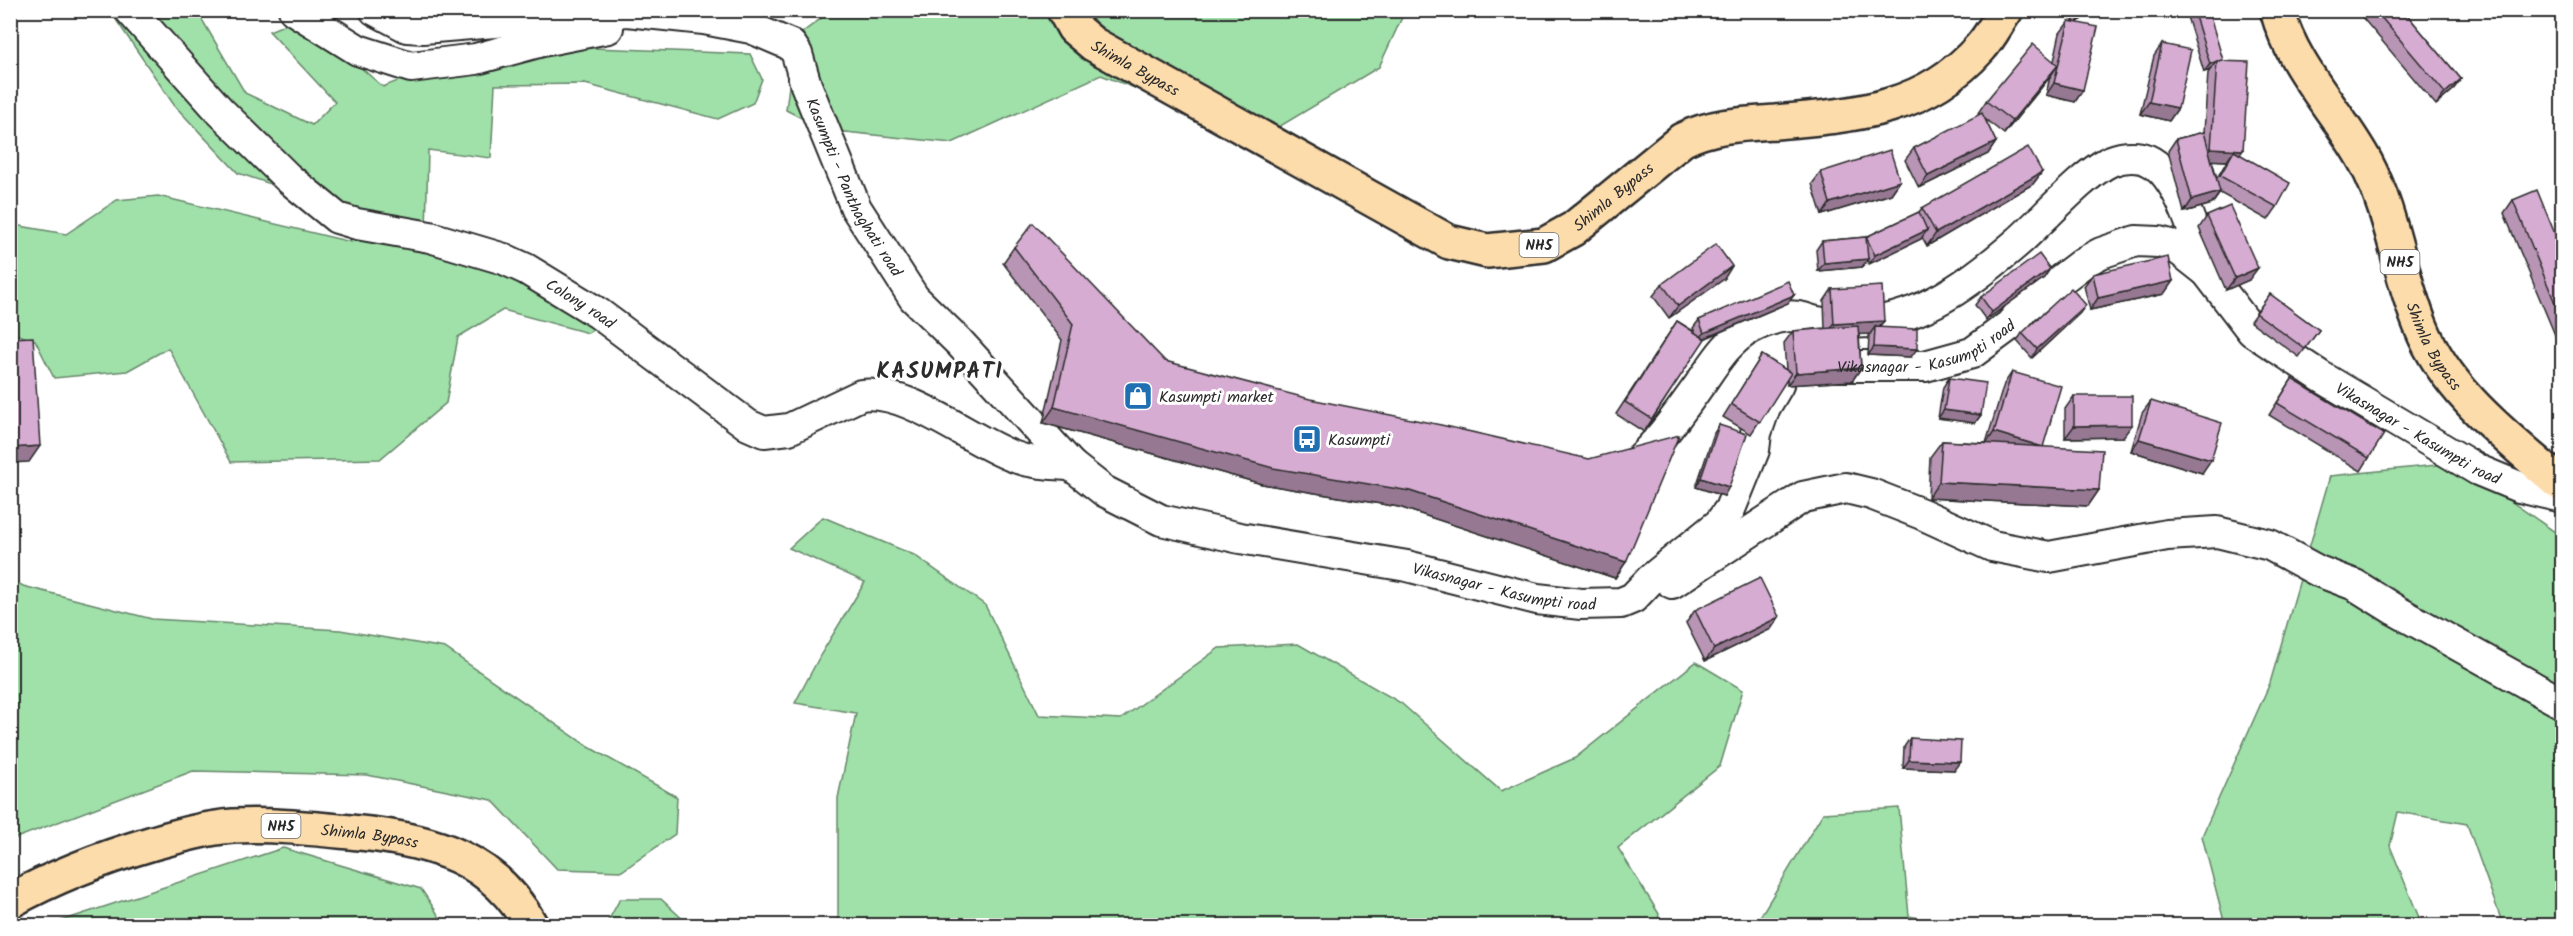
<svg xmlns="http://www.w3.org/2000/svg" width="2573" height="936" font-family="Kalam,sans-serif">
	<style>
		.green { fill: #a0e0a9; stroke: #66866a; stroke-width: 1.5 }
		.lines { fill: none; stroke-linecap: round; stroke-linejoin: round }
		.minor-casing { stroke: #2b2b2b; stroke-width: 34 }
		.highway-casing { stroke: #2b2b2b; stroke-width: 38 }
		.minor { stroke: #fff; stroke-width: 30 }
		.highway { stroke: #fddcac; stroke-width: 33 }
		.wall { fill: #b894b5; stroke: #2b2b2b; stroke-width: 1.5; fill-rule: evenodd }
		.shaded-wall { fill: #967893; stroke: #2b2b2b; stroke-width: 1.5 }
		.building { fill: #d6acd2; stroke: #2b2b2b; stroke-width: 1.5 }
		.labels { text-anchor: middle; stroke-width: 6; stroke-linejoin: round; paint-order: stroke }
		.shield { fill: #fff; stroke: #6b6b6b; stroke-width: 1.5 }
		.shield-label { font-size: 15px; font-weight: bold; fill: #2b2b2b }
		.street-label { font-size: 16px; fill: #2b2b2b; stroke: #fff }
		.poi-label { font-size: 16px; fill: #2b2b2b; stroke: #fff; text-anchor: start }
		.district-label { font-size: 22px; font-weight: bold; letter-spacing: 1.5px; fill: #2b2b2b; stroke: #fff }
	</style>
	<rect width="100%" height="100%" fill="#fff"/>
	<filter id="ink" filterUnits="userSpaceOnUse"><feTurbulence type="fractalNoise" baseFrequency=".0167" numOctaves="2"/><feDisplacementMap in="SourceGraphic" scale="12" xChannelSelector="R" yChannelSelector="G"/><feConvolveMatrix kernelMatrix="1 2 1 2 8 2 1 2 1" color-interpolation-filters="sRGB"/></filter>
	<g filter="url(#ink)">
		<g class="green">
			<polygon points="110,11 197,11 245,93 312,125 335,102 269,31 303,17 383,87 490,44 750,54 762,79 753,103 718,119 585,84 495,85 491,158 428,150 426,232 605,322 588,333 503,310 458,337 446,403 380,459 231,462 168,348 127,371 54,378 35,340 11,333 10,220 20,226 66,234 117,200 158,196 351,242 338,207 238,173 174,105"/>
			<polygon points="831,11 1405,11 1379,67 1262,137 1101,75 952,143 825,130 786,110 795,38"/>
			<polygon points="2456,463 2562,537 2562,925 2503,925 2467,824 2398,812 2390,846 2422,925 2225,925 2202,836 2270,683 2330,476"/>
			<polygon points="823,517 914,555 985,605 1039,715 1121,719 1219,648 1298,644 1401,703 1501,791 1575,758 1696,662 1743,690 1720,766 1618,848 1659,914 1657,925 838,925 838,798 856,713 795,703 821,654 865,582 789,548"/>
			<polygon points="11,579 23,586 152,619 340,630 445,648 589,747 677,797 675,834 622,871 557,869 492,800 367,775 193,771 11,840"/>
			<polygon points="1899,808 1909,916 1953,925 1755,925 1823,813"/>
			<polygon points="283,848 421,889 445,925 49,925"/>
			<polygon points="620,899 661,899 689,925 606,925"/>
		</g>
		<g class="lines">
			<g class="minor-casing">
				<g id="minor">
					<path id="s1" d="M130 10 219 110 288 178 337 218 357 224 430 237 504 259 526 269 598 313 748 425 764 432 789 429 861 395C907 388 969 440 1012 456 1032 464 1051 464 1071 465"/>
					<polyline points="294,10 358,50 411,67 476,59 542,41 608,28"/>
					<path id="s2" d="M375 10 407 27 423 28 627 11 704 19 751 28 791 45 797 54 806 85 856 208 914 298 959 342 1071 465 1104 491 1161 520 1240 538 1407 566 1537 599 1581 604 1621 603 1633 598 1650 580 1719 524 1730 509 1754 450 1756 433 1765 407 1778 385"/>
					<path id="s3" d="M1820 366H1925L1972 353 2010 325 2025 307 2084 262 2101 253 2136 241 2159 242 2174 246 2207 272 2252 331 2320 376 2478 470 2519 487 2562 497"/>
					<path d="M1628 470C1654 448 1675 419 1695 391 1712 368 1725 342 1751 328 1768 319 1785 313 1803 318 1810 320 1817 323 1825 323 1843 323 1862 323 1879 321 1932 313 1980 275 2019 241 2042 221 2085 172 2111 161 2121 157 2131 156 2142 158 2179 167 2196 241 2207 272"/>
					<polyline points="1672,583 1803,497 1846,488 1871,494 1922,514 1992,546 2049,557 2167,535 2217,532 2270,545 2318,571 2355,585 2395,610 2562,703"/>
				</g>
			</g>
			<g class="highway-casing">
				<g id="highway">
					<path id="s4" d="M1064 10 1074 28 1093 44 1449 242 1487 251 1544 245 1573 229 1682 140C1712 125 1743 124 1775 122 1854 115 1924 111 1980 48 1990 37 1997 23 2006 10"/>
					<path id="s5" d="M2277 10C2293 69 2338 111 2366 163 2393 214 2399 274 2421 327 2447 393 2511 440 2562 485"/>
					<path id="s6" d="M10 901C57 875 102 858 153 843 178 836 206 828 233 826 276 824 317 829 360 833 431 840 495 858 531 926"/>
				</g>
			</g>
			<use href="#minor" class="minor"/>
			<use href="#highway" class="highway"/>
		</g>
		<g class="wall">
			<polygon points="2065,10 2092,10 2077,23 2083,90 2075,102 2046,95 2050,76 2004,134 1985,119 1996,142 1988,154 1919,188 1905,160 1914,148 1980,115 1978,113 1986,101 2054,61 2060,33 2069,21 2075,22"/>
			<path d="M2185 10H2208L2222 61 2243 150 2240 154 2277 207 2268 220 2220 193 2212 204 2184 212 2168 151 2176 139 2204 132 2208 73 2210 70 2204 72ZM2212 160 2227 161 2217 178Z"/>
			<polygon points="2356,10 2403,10 2461,79 2452,91 2436,105"/>
			<polygon points="2162,44 2178,108 2169,121 2140,114 2154,56"/>
			<polygon points="1821,172 1900,181 1891,194 1822,215 1812,184"/>
			<polygon points="2042,172 2033,184 1927,246 1922,237 1921,239 1869,264 1867,260 1862,267 1818,271 1816,250 1822,241 1866,237 1919,212 1922,208"/>
			<polygon points="2513,200 2562,251 2562,346 2560,347 2504,213"/>
			<polygon points="2207,216 2249,280 2226,290 2199,228"/>
			<polygon points="1014,247 1165,361 1626,562 1615,578 1399,507 1262,484 1043,423 1062,340 1003,263"/>
			<polygon points="2093,274 2164,294 2090,310 2084,286"/>
			<polygon points="2044,278 1986,320 1975,305 1981,297"/>
			<polygon points="1724,279 1669,318 1653,296 1662,284"/>
			<polygon points="1832,289 1884,321 1880,327 1911,357 1868,355 1869,335 1870,334 1859,334 1861,368 1852,381 1787,385 1787,379 1751,434 1723,417 1762,355 1786,370 1784,343 1793,331 1825,328 1824,301"/>
			<polygon points="2270,294 2319,330 2299,357 2250,321"/>
			<polygon points="1794,295 1788,303 1704,339 1644,432 1616,414 1677,321 1695,332 1693,328 1699,320"/>
			<polygon points="2080,313 2032,358 2017,341 2022,333"/>
			<polygon points="2012,372 2043,447 2099,490 2088,506 1928,498 1930,457 1942,441 1986,443 2004,384"/>
			<polygon points="1949,378 1981,415 1975,423 1938,418 1943,387"/>
			<polygon points="2292,379 2369,458 2361,471 2269,415"/>
			<polygon points="2074,396 2123,437 2065,438 2065,409"/>
			<polygon points="2151,401 2202,473 2131,451 2142,413"/>
			<polygon points="1719,425 1724,496 1696,487 1714,433"/>
			<polygon points="1695,610 1779,617 1771,629 1705,661 1686,623"/>
			<polygon points="1910,738 1954,770 1903,768 1904,747"/>
		</g>
		<g class="shaded-wall">
			<polygon points="2086,10 2092,10 2076,24"/>
			<polygon points="2216,62 2210,70 2204,72 2210,64"/>
			<polygon points="2058,65 2050,77 2004,134 2012,121"/>
			<polygon points="2461,79 2452,91 2436,105 2445,93"/>
			<polygon points="2054,83 2083,90 2075,102 2046,95"/>
			<polygon points="2149,102 2178,108 2169,121 2140,114"/>
			<polygon points="1996,142 1988,154 1919,188 1928,176"/>
			<polygon points="2211,148 2243,150 2234,162 2234,151 2227,161 2202,160"/>
			<polygon points="2042,172 2033,184 1927,246 1936,233"/>
			<polygon points="1900,181 1891,194 1822,215 1830,203"/>
			<polygon points="2220,192 2212,204 2184,212 2192,200"/>
			<polygon points="1927,230 1921,239 1869,264 1875,255"/>
			<polygon points="1868,259 1862,267 1818,271 1824,263"/>
			<polygon points="1732,266 1724,279 1669,318 1678,306"/>
			<polygon points="2258,268 2249,280 2226,290 2235,278"/>
			<polygon points="2050,269 2044,278 1986,320 1992,312"/>
			<polygon points="2173,281 2164,294 2090,310 2098,298"/>
			<polygon points="1794,295 1788,303 1698,341 1704,333"/>
			<polygon points="2086,305 2080,313 2032,358 2037,349"/>
			<polygon points="1884,321 1875,333 1875,327 1870,334 1826,336 1834,324"/>
			<polygon points="1874,347 1917,349 1911,357 1868,355"/>
			<polygon points="1861,368 1852,381 1787,385 1796,373"/>
			<polygon points="1054,407 1410,491 1626,562 1615,578 1399,507 1262,484 1043,423"/>
			<polygon points="1944,410 1981,415 1975,423 1938,418"/>
			<polygon points="2132,425 2123,437 2065,438 2074,426"/>
			<polygon points="1994,432 2043,447 1986,444"/>
			<polygon points="2139,439 2211,460 2202,473 2131,451"/>
			<polygon points="40,446 29,462 10,463 10,448"/>
			<polygon points="1701,478 1729,487 1724,496 1696,487"/>
			<polygon points="1939,482 2099,490 2088,506 1928,498"/>
			<polygon points="1779,617 1771,629 1705,661 1714,649"/>
			<polygon points="1909,760 1960,762 1954,770 1903,768"/>
		</g>
		<g class="building">
			<polygon points="2193,10 2208,10 2223,60 2217,61 2210,64"/>
			<polygon points="2375,10 2403,10 2461,79 2445,93"/>
			<polygon points="2069,21 2098,27 2083,90 2054,83"/>
			<polygon points="2033,44 2058,65 2012,121 1986,101"/>
			<polygon points="2162,44 2191,50 2178,108 2149,102"/>
			<polygon points="2217,61 2249,62 2243,150 2211,148"/>
			<polygon points="1982,113 1996,142 1928,176 1914,148"/>
			<polygon points="2204,132 2220,192 2192,200 2176,139"/>
			<polygon points="2028,147 2042,172 1936,233 1922,208"/>
			<polygon points="1890,150 1900,181 1830,203 1821,172"/>
			<polygon points="2234,151 2290,183 2277,207 2220,176"/>
			<polygon points="2537,190 2562,251 2562,320 2513,200"/>
			<polygon points="2230,206 2258,268 2235,278 2207,216"/>
			<polygon points="1919,212 1927,230 1875,255 1866,237 1868,259 1824,263 1822,241 1866,237"/>
			<polygon points="1033,223 1165,361 1310,399 1441,425 1589,459 1679,435 1626,562 1410,491 1273,468 1054,407 1073,324 1014,247"/>
			<polygon points="1716,244 1732,266 1678,306 1662,284"/>
			<polygon points="2039,254 2050,269 1992,312 1981,297"/>
			<polygon points="2168,257 2173,281 2098,298 2093,274"/>
			<polygon points="1788,281 1794,295 1704,333 1699,320"/>
			<polygon points="1882,286 1884,321 1834,324 1832,289"/>
			<polygon points="2071,288 2086,305 2037,349 2022,333"/>
			<polygon points="2270,294 2319,330 2305,349 2256,313"/>
			<polygon points="1677,321 1705,339 1652,419 1625,402"/>
			<polygon points="1858,326 1861,368 1796,373 1793,331"/>
			<polygon points="1875,327 1917,329 1917,349 1874,347"/>
			<polygon points="33,337 40,446 10,448 10,338"/>
			<polygon points="1762,355 1791,373 1760,422 1731,404"/>
			<polygon points="2012,372 2061,386 2043,447 1994,432"/>
			<polygon points="1949,378 1986,383 1981,415 1944,410"/>
			<polygon points="2292,379 2384,434 2369,458 2277,403"/>
			<polygon points="2074,396 2132,396 2132,425 2074,426"/>
			<polygon points="2151,401 2222,423 2211,460 2139,439"/>
			<polygon points="1719,425 1747,434 1729,487 1701,478"/>
			<polygon points="1942,441 2102,450 2099,490 1939,482"/>
			<polygon points="1760,578 1779,617 1714,649 1695,610"/>
			<polygon points="1910,738 1961,741 1960,762 1909,760"/>
		</g>
	</g>
	<defs>
		<g id="shop-square" transform="scale(1.5)"><rect x="-9" y="-9" width="18" height="18" rx="4" fill="#1f6fb2" stroke="#fff"/><path d="M-5-2.5h2.3a2.7 3.5 0 0 1 5.4 0H5L5.5 6h-11ZM-1.5-2.5h3a1.5 2.3 0 0 0-3 0Z" fill="#fff"/></g>
		<g id="bus-square" transform="scale(1.5)"><rect x="-9" y="-9" width="18" height="18" rx="4" fill="#1f6fb2" stroke="#fff"/><path d="M-5-6H5V4H4V6H2V4H-2V6H-4V4H-5ZM-3.5-4V0h7V-4ZM-3.5 1.2v1.5H-2V1.2ZM2 1.2v1.5H3.5V1.2Z" fill="#fff"/></g>
	</defs>
	<g fill-rule="evenodd">
		<use href="#shop-square" x="1138" y="396"/>
		<use href="#bus-square" x="1307" y="439"/>
	</g>
	<g class="labels">
		<g class="shield">
			<rect x="1519.5" y="233" width="39" height="24" rx="4.5"/>
			<rect x="2380.5" y="250" width="39" height="24" rx="4.5"/>
			<rect x="261.5" y="814" width="39" height="24" rx="4.5"/>
		</g>
		<g class="shield-label">
			<text x="1539" y="250">NH5</text>
			<text x="2400" y="267">NH5</text>
			<text x="281" y="831">NH5</text>
		</g>
		<g class="street-label">
			<text dy="6" stroke="none"><textPath href="#s4" startOffset="94">Shimla Bypass</textPath></text>
			<text dy="6" stroke="none"><textPath href="#s2" startOffset="582">Kasumpti - Panthaghati road</textPath></text>
			<text dy="6" stroke="none"><textPath href="#s4" startOffset="634">Shimla Bypass</textPath></text>
			<text dy="6" stroke="none"><textPath href="#s1" startOffset="555">Colony road</textPath></text>
			<text dy="6" stroke="none"><textPath href="#s3" startOffset="111">Vikasnagar - Kasumpti road</textPath></text>
			<text dy="6" stroke="none"><textPath href="#s5" startOffset="374">Shimla Bypass</textPath></text>
			<text dy="6" stroke="none"><textPath href="#s3" startOffset="705">Vikasnagar - Kasumpti road</textPath></text>
			<text dy="6" stroke="none"><textPath href="#s2" startOffset="1394">Vikasnagar - Kasumpti road</textPath></text>
			<text dy="6" stroke="none"><textPath href="#s6" startOffset="374">Shimla Bypass</textPath></text>
		</g>
		<g class="poi-label">
			<text x="1159" y="402">Kasumpti market</text>
			<text x="1328" y="445">Kasumpti</text>
		</g>
		<g class="district-label">
			<text x="940" y="378">KASUMPATI</text>
		</g>
	</g>
	<rect width="2573" height="936" fill="none" stroke="#fff" stroke-width="36"/>
	<rect x="18" y="18" width="2537" height="900" fill="none" stroke="#2b2b2b" stroke-width="2" filter="url(#ink)"/>
</svg>
